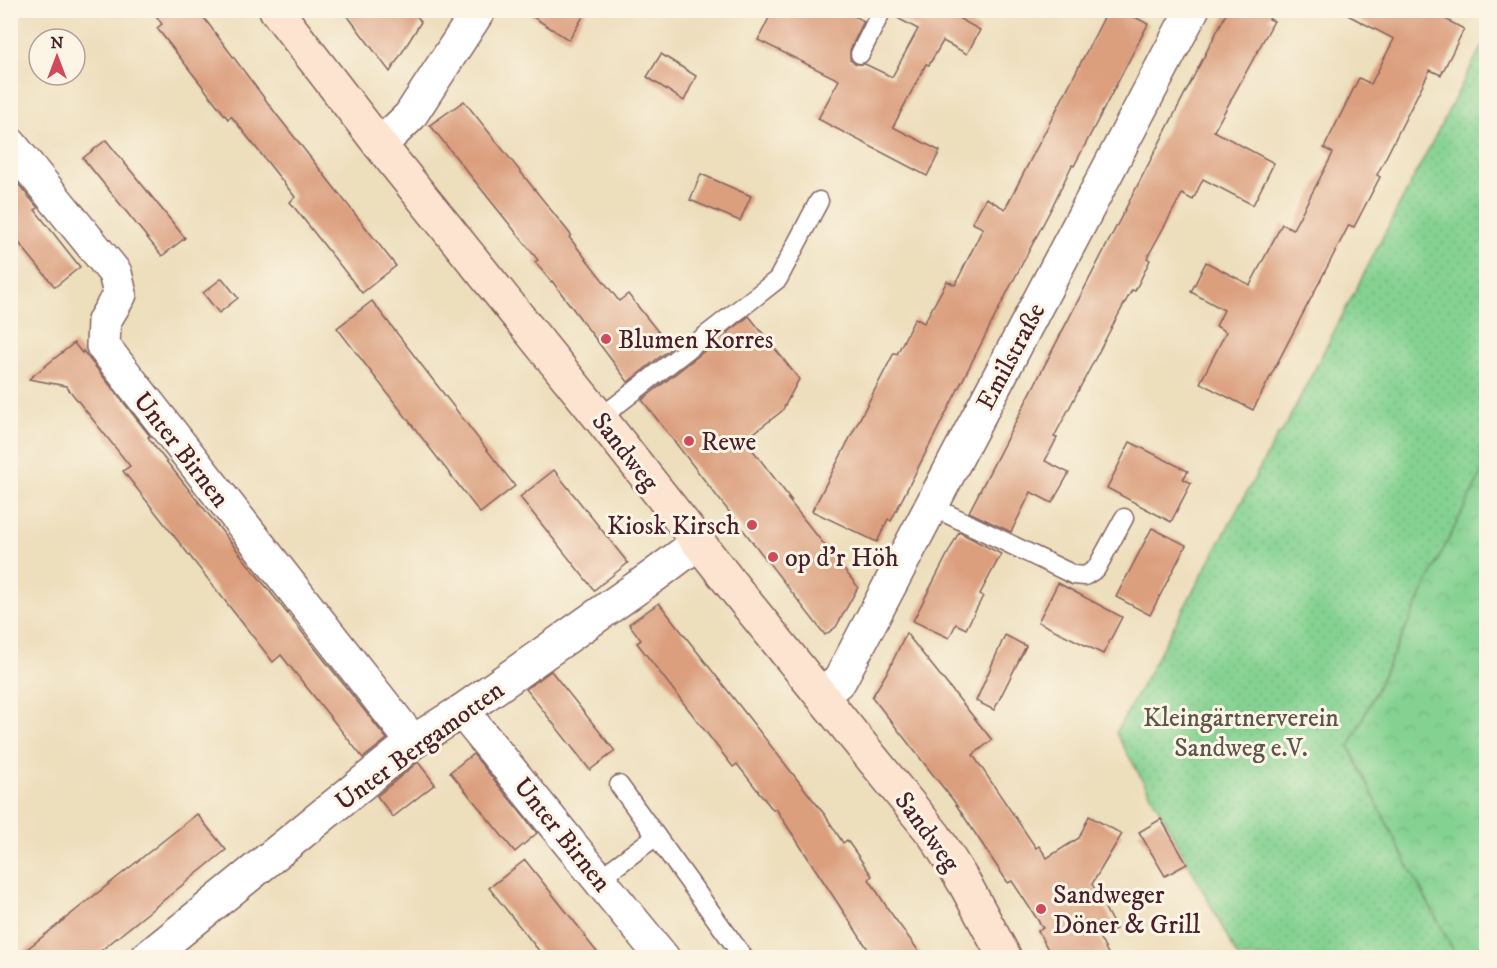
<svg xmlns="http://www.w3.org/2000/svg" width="1497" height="968" font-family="'IM FELL DW Pica',serif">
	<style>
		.park { fill: url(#park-crowns); stroke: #67785e; stroke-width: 1.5 }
		.garden { fill: url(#garden-dots); stroke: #67785e; stroke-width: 1.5 }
		.building { fill: #db9f7e }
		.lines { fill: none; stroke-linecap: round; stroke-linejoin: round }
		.lane-casing { stroke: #83625e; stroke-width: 21 }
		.street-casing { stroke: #83625e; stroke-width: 36 }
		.secondary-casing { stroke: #83625e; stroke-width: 36 }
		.lane { stroke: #fff; stroke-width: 18 }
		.street { stroke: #fff; stroke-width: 33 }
		.secondary { stroke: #fde4d0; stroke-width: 33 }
		.poi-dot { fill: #d1495b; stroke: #fcf5e5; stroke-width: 2 }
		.labels { text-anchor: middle; stroke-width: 6; stroke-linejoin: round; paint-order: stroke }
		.poi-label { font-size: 26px; fill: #4a1f2b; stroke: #fcf5e5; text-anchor: start }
		.street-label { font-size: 26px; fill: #4a1f2b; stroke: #fcf5e5 }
		.park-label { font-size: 26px; fill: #5b554a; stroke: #fcf5e5 }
	</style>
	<defs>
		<pattern id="park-crowns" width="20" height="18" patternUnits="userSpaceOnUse" patternTransform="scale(1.5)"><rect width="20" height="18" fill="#84d291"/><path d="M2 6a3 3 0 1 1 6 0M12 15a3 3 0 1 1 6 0" fill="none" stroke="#74b47d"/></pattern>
		<pattern id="garden-dots" width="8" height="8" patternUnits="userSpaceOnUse" patternTransform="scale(1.5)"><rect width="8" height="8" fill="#84d291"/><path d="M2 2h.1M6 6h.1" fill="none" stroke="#74b47d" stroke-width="1.8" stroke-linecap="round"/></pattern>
	</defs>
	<rect width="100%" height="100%" fill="#fcf5e5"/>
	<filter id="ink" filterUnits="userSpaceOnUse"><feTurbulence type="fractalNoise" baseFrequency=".0167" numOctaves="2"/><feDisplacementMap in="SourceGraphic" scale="12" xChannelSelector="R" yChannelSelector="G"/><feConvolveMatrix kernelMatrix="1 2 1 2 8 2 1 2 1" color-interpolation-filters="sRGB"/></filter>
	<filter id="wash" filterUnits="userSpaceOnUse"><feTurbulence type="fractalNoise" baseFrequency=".008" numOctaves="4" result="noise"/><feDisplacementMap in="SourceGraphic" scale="24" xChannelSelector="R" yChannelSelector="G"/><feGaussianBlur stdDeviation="1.35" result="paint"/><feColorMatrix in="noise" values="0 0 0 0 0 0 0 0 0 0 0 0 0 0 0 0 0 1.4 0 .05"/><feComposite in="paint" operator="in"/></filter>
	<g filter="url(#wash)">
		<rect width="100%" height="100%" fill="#eddebc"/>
		<polygon class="park" points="1486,465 1486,957 1457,957 1405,860 1349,747 1442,552"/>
		<polygon class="garden" points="1486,38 1486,465 1442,552 1349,747 1405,860 1457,957 1238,957 1174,836 1116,733 1279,433 1281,434"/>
		<g id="blocks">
			<g class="building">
				<polygon points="152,10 198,10 277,115 396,266 362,293 290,202 295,197 231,116 228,119 157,28 162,24"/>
				<polygon points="343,10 413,10 421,22 390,72"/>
				<polygon points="522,10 587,10 569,40"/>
				<polygon points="773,10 843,10 864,21 850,50 850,60 856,64 865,64 892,77 918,29 892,15 893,10 944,10 980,30 967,54 943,41 929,65 926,64 893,127 940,151 927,176 818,119 839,80 758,40"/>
				<polygon points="1108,10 1122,10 1148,24 1074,166 1072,165 1051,209 1010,287 891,521 888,519 877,542 812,511 894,353 897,354 915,318 924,323 947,281 955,285 983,228 972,223 986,198 1005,209"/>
				<polygon points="1228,10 1272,10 1269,19 1274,21 1214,131 1274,163 1253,205 1203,179 1193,200 1182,194 1147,258 1150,260 1135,291 1132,290 1115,321 1054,437 1057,438 1045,461 1069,473 1052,503 1031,492 1011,532 969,512"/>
				<polygon points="1338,10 1428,10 1464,29 1441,75 1430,70 1377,175 1380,177 1354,227 1349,225 1253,410 1200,383 1226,332 1216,326 1224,310 1191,292 1206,262 1250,285 1282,224 1293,229 1320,178 1333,153 1324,148 1359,78 1371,84 1394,39"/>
				<polygon points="661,54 696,76 684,101 647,77"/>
				<polygon points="464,101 571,235 569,237 619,301 628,294 671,348 628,382 552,281 551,282 535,262 538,260 430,125"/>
				<polygon points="106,140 185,238 162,256 83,158"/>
				<polygon points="10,174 38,208 35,210 80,267 55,287 10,232"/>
				<polygon points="701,174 751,196 740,221 690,200"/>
				<polygon points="222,278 238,298 219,313 203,293"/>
				<polygon points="372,301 515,486 480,513 337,328"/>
				<polygon points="749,316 799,379 782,411 745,440 792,501 787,498 858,587 836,627 825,635 642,400"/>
				<polygon points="74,343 82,353 83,351 150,436 148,437 155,447 387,739 363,758 281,655 273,662 123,471 130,466 66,386 29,379"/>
				<polygon points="1130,442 1188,471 1183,479 1191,483 1171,522 1107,488"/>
				<polygon points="554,470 628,563 594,590 520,497"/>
				<polygon points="1152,528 1186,545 1150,615 1116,597"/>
				<polygon points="959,532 1001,554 980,594 983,596 966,629 956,624 949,638 913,621"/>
				<polygon points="1058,583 1122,617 1103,654 1038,622"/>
				<polygon points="659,603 825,815 843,843 847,840 872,876 869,879 888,909 923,957 873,957 776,809 773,810 737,764 733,767 637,643 641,640 629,624"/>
				<polygon points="906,633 992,740 973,755 1036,848 1039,846 1047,858 1079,838 1089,816 1122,834 1092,884 1116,929 1099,937 1110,957 1052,957 1038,931 1043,928 1012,881 1008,883 953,800 872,697 889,669"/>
				<polygon points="1005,635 1026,646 994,710 976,701"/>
				<polygon points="551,671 615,751 590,770 526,689"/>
				<polygon points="473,754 537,833 515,852 450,772"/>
				<polygon points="418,762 435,784 393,817 377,796"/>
				<polygon points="197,814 226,850 93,957 17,957"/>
				<polygon points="1161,819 1187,864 1165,876 1139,832"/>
				<polygon points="525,860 585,935 584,936 601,957 544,957 489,888"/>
			</g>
		</g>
	</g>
	<g filter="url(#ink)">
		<use href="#blocks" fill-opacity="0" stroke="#83625e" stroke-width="1.5"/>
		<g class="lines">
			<g class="lane-casing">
				<g id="lane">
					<polyline points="860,54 882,10"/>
					<polyline points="600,418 778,279 819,201"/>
					<polyline points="931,506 1074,575 1085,576 1096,569 1124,518"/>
					<polyline points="619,785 656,836"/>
					<polyline points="599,879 656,836 744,958"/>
				</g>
			</g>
			<g class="street-casing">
				<g id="street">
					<polyline points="10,144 115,273 120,294 104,321 103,346 413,742"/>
					<polyline points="380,145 410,116 479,10"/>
					<polyline points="822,695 840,680 1192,10"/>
					<polyline points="462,711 663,958"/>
					<polyline points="147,958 413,742 462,711 655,575 699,542"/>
				</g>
			</g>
			<g class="secondary-casing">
				<polyline id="secondary" points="276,10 380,145 600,418 747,604 935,836 965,884 1005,958"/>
			</g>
			<use href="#lane" class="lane"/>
			<use href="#street" class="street"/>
			<use href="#secondary" class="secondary"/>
		</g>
	</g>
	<g class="poi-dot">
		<circle cx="606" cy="339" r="6"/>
		<circle cx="689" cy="441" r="6"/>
		<circle cx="752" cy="525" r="6"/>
		<circle cx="773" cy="557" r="6"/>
		<circle cx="1041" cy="909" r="6"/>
	</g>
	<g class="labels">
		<g class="poi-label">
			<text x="618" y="348">Blumen Korres</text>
			<text x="701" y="450">Rewe</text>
			<text x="740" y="534" text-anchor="end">Kiosk Kirsch</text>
			<text x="785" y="566">op d'r Höh</text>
			<text x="1053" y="903">Sandweger<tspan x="1053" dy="30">Döner &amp; Grill</tspan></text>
		</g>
		<g class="street-label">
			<text transform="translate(1010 356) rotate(-62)" y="9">Emilstraße</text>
			<text transform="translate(182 449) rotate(52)" y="9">Unter Birnen</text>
			<text transform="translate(626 451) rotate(52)" y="9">Sandweg</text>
			<text transform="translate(419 745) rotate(-36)" y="9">Unter Bergamotten</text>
			<text transform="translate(928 831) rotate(54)" y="9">Sandweg</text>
			<text transform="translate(563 834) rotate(51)" y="9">Unter Birnen</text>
		</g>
		<g class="park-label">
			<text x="1241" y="726">Kleingärtnerverein<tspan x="1241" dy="30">Sandweg e.V.</tspan></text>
		</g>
	</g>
	<rect width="1497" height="968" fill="none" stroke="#fcf5e5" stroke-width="36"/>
	<g transform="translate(57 57)"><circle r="28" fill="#fcf5e5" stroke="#b59f9b" stroke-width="1.5"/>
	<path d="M0-4.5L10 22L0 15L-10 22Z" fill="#d1495b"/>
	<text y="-9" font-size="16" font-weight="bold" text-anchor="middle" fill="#4a1f2b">N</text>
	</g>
</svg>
